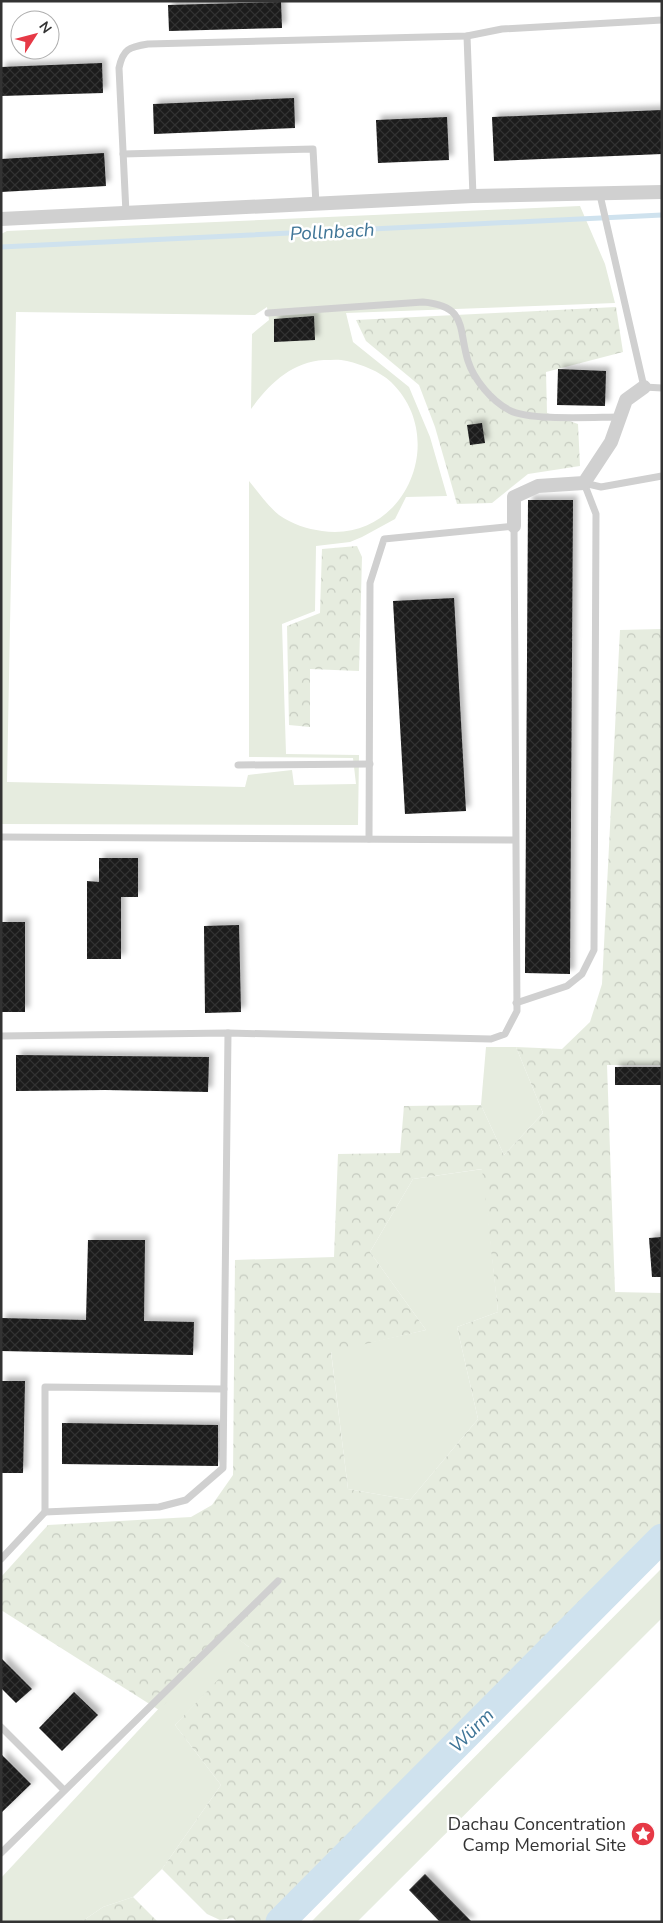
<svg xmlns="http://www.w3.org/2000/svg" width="663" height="1923" font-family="'Nunito Sans',sans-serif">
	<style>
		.grass { fill: #e6ecdf; fill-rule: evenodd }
		.forest { fill: url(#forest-crowns); fill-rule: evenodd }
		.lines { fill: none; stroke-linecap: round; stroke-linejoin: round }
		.stream { stroke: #cfe2ee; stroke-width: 5 }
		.river { stroke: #cfe2ee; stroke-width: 29 }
		.building { fill: url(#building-cross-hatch); filter: url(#shadow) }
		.service { stroke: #d0d0d0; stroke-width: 7 }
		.minor { stroke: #d0d0d0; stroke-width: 14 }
		.labels { text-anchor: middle; stroke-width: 5; stroke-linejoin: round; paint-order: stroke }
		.poi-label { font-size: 18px; fill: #333; stroke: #fff; text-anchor: end }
		.water-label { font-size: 19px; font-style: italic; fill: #3f7597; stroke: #fff }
	</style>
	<defs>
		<pattern id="forest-crowns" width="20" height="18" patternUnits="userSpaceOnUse" patternTransform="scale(1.25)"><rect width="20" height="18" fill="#e6ecdf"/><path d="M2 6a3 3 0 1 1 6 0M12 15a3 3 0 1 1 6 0" fill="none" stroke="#c6cbc0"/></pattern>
		<pattern id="building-cross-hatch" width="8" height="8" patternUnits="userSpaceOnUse" patternTransform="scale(1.25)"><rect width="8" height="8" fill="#1a1a1a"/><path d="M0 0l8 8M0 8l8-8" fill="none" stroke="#333"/></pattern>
		<filter id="shadow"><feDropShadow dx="4.5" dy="-4.5" stdDeviation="2.5" flood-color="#0004"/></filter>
	</defs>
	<rect width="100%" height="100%" fill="#fff"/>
	<g class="grass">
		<path d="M580 206 605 264 615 303 346 313 353 342 409 387 430 437 447 496 406 497 395 519 362 537 350 542 316 546 315 611 282 624 286 754 359 755 358 825 1 824V234L7 231ZM267 307 269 320 252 334 251 409C270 383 292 362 324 360 332 360 339 359 347 361 363 365 379 371 391 382 450 439 404 543 322 531 307 529 292 524 279 515 268 506 258 492 249 481V757L353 758 356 784 294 785 292 770 248 775 245 787 7 782 16 312 255 315Z"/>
		<polygon points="486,1047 516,1047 543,1113 504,1155 481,1105"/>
		<polygon points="483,1169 498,1312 457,1327 478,1419 410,1500 348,1489 331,1351 426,1330 370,1252 413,1179"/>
		<polygon points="662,1568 662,1618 357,1922 311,1922"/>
		<polygon points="230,1632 250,1648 175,1725 221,1785 162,1869 133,1897 103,1907 81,1922 1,1922 1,1878"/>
	</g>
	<g class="forest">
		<polygon points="616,307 623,352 546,372 547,413 578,424 580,466 528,474 492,503 457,504 435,427 419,385 366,341 356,320"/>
		<polygon points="357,546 362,557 359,671 310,669 310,727 289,725 287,626 320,613 322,549"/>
		<path d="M662 629V1065H607L615 1292 662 1293V1557L297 1922H237L233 1918 220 1920 207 1914 162 1869 221 1785 175 1725 249 1647 230 1633 159 1710 1 1610V1577L48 1525 191 1517 212 1505 233 1475 235 1260 334 1257 338 1154 400 1153 404 1106 481 1105 504 1155 543 1113 516 1047 562 1049 590 1022 602 984 620 630ZM482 1169 498 1312 457 1327 478 1419 410 1500 348 1489 331 1352 426 1330 370 1252 413 1179Z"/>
		<polygon points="133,1897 158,1922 81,1922 103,1907"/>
	</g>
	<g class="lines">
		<polyline class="stream" points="1,247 662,215"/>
		<polyline class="river" points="280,1922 662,1538"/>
	</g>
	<g class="building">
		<polygon points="281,2 282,28 169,31 168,5"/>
		<polygon points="102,63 103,93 1,96 1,67"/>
		<polygon points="294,98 295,128 154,134 153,104"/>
		<polygon points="662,110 662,154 494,161 492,117"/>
		<polygon points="447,117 449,160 378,163 376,120"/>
		<polygon points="104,153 106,186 1,192 1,159"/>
		<polygon points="314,316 315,340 274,342 274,319"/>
		<polygon points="558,369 606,371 605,406 557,405"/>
		<polygon points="482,423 485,443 470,445 467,425"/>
		<polygon points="528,500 573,500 570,974 525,973"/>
		<polygon points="454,598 466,811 405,814 393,601"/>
		<polygon points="99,858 138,858 138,897 121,897 121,959 87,959 87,881 99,882"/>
		<rect x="1" y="922" width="24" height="90"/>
		<polygon points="239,925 241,1012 205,1013 204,926"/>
		<polygon points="16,1055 209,1057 208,1092 105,1090 16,1091"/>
		<rect x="615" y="1067" width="47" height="18"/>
		<polygon points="662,1237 662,1277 652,1277 649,1238"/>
		<polygon points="88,1240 145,1240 144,1321 194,1322 193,1355 1,1351 1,1318 86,1320"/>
		<polygon points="1,1381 25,1381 23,1473 1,1473"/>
		<polygon points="62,1423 218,1425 218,1466 62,1464"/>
		<polygon points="1,1658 32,1689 16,1703 1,1688"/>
		<polygon points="74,1692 98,1715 62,1751 39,1728"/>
		<polygon points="1,1754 31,1784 1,1813"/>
		<polygon points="425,1874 472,1922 440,1922 409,1890"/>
	</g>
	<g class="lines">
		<g class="service">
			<polyline points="467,36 473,196"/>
			<polyline points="123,154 313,149 316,204"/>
			<polyline points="600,195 644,387 662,388"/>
			<path d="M126 213 119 68C123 49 129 47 148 44L467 36 502 29 662 20"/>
			<path d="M268 313 423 302C468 306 458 329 468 361 474 380 492 401 509 410 529 421 594 417 620 417"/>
			<polyline points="584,483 601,487 662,476"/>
			<polyline points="238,765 370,764"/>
			<polyline points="1,837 515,840"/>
			<polyline points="516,1003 567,986 582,974 594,950 596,514 584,483"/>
			<polyline points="1,1036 228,1033 491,1039 505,1034 517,1011 514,526 384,539 370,583 369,839"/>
			<polyline points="45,1512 159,1507 186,1500 223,1468 228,1033"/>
			<polyline points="1,1559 45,1512 45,1387 224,1389"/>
			<polyline points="1,1727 64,1790"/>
			<polyline points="1,1853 278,1581"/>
		</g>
		<g class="minor">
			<polyline points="1,219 473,196 662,192"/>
			<polyline points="514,526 514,497 538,486 584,483 611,442 626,400 644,387"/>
		</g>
	</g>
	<defs>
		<g id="sight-disc" transform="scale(1.25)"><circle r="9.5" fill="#e63946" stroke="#fff"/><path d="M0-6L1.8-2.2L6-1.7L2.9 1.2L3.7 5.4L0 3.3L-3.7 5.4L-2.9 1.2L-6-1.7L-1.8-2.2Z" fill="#fff"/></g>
	</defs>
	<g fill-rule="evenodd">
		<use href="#sight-disc" x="643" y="1834"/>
	</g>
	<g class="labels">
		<g class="poi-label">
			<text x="626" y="1830">Dachau Concentration<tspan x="626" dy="21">Camp Memorial Site</tspan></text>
		</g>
		<g class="water-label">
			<text transform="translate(332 231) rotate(-3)" y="7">Pollnbach</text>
			<text transform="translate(471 1730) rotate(-45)" y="7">Würm</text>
		</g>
	</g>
	<rect width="663" height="1923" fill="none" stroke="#333333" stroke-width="5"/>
	<g transform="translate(35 35) rotate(54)"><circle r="24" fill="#ffffff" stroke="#adadad"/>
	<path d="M0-4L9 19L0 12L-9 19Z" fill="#e63946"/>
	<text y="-8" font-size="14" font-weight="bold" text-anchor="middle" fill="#333333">N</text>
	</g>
</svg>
